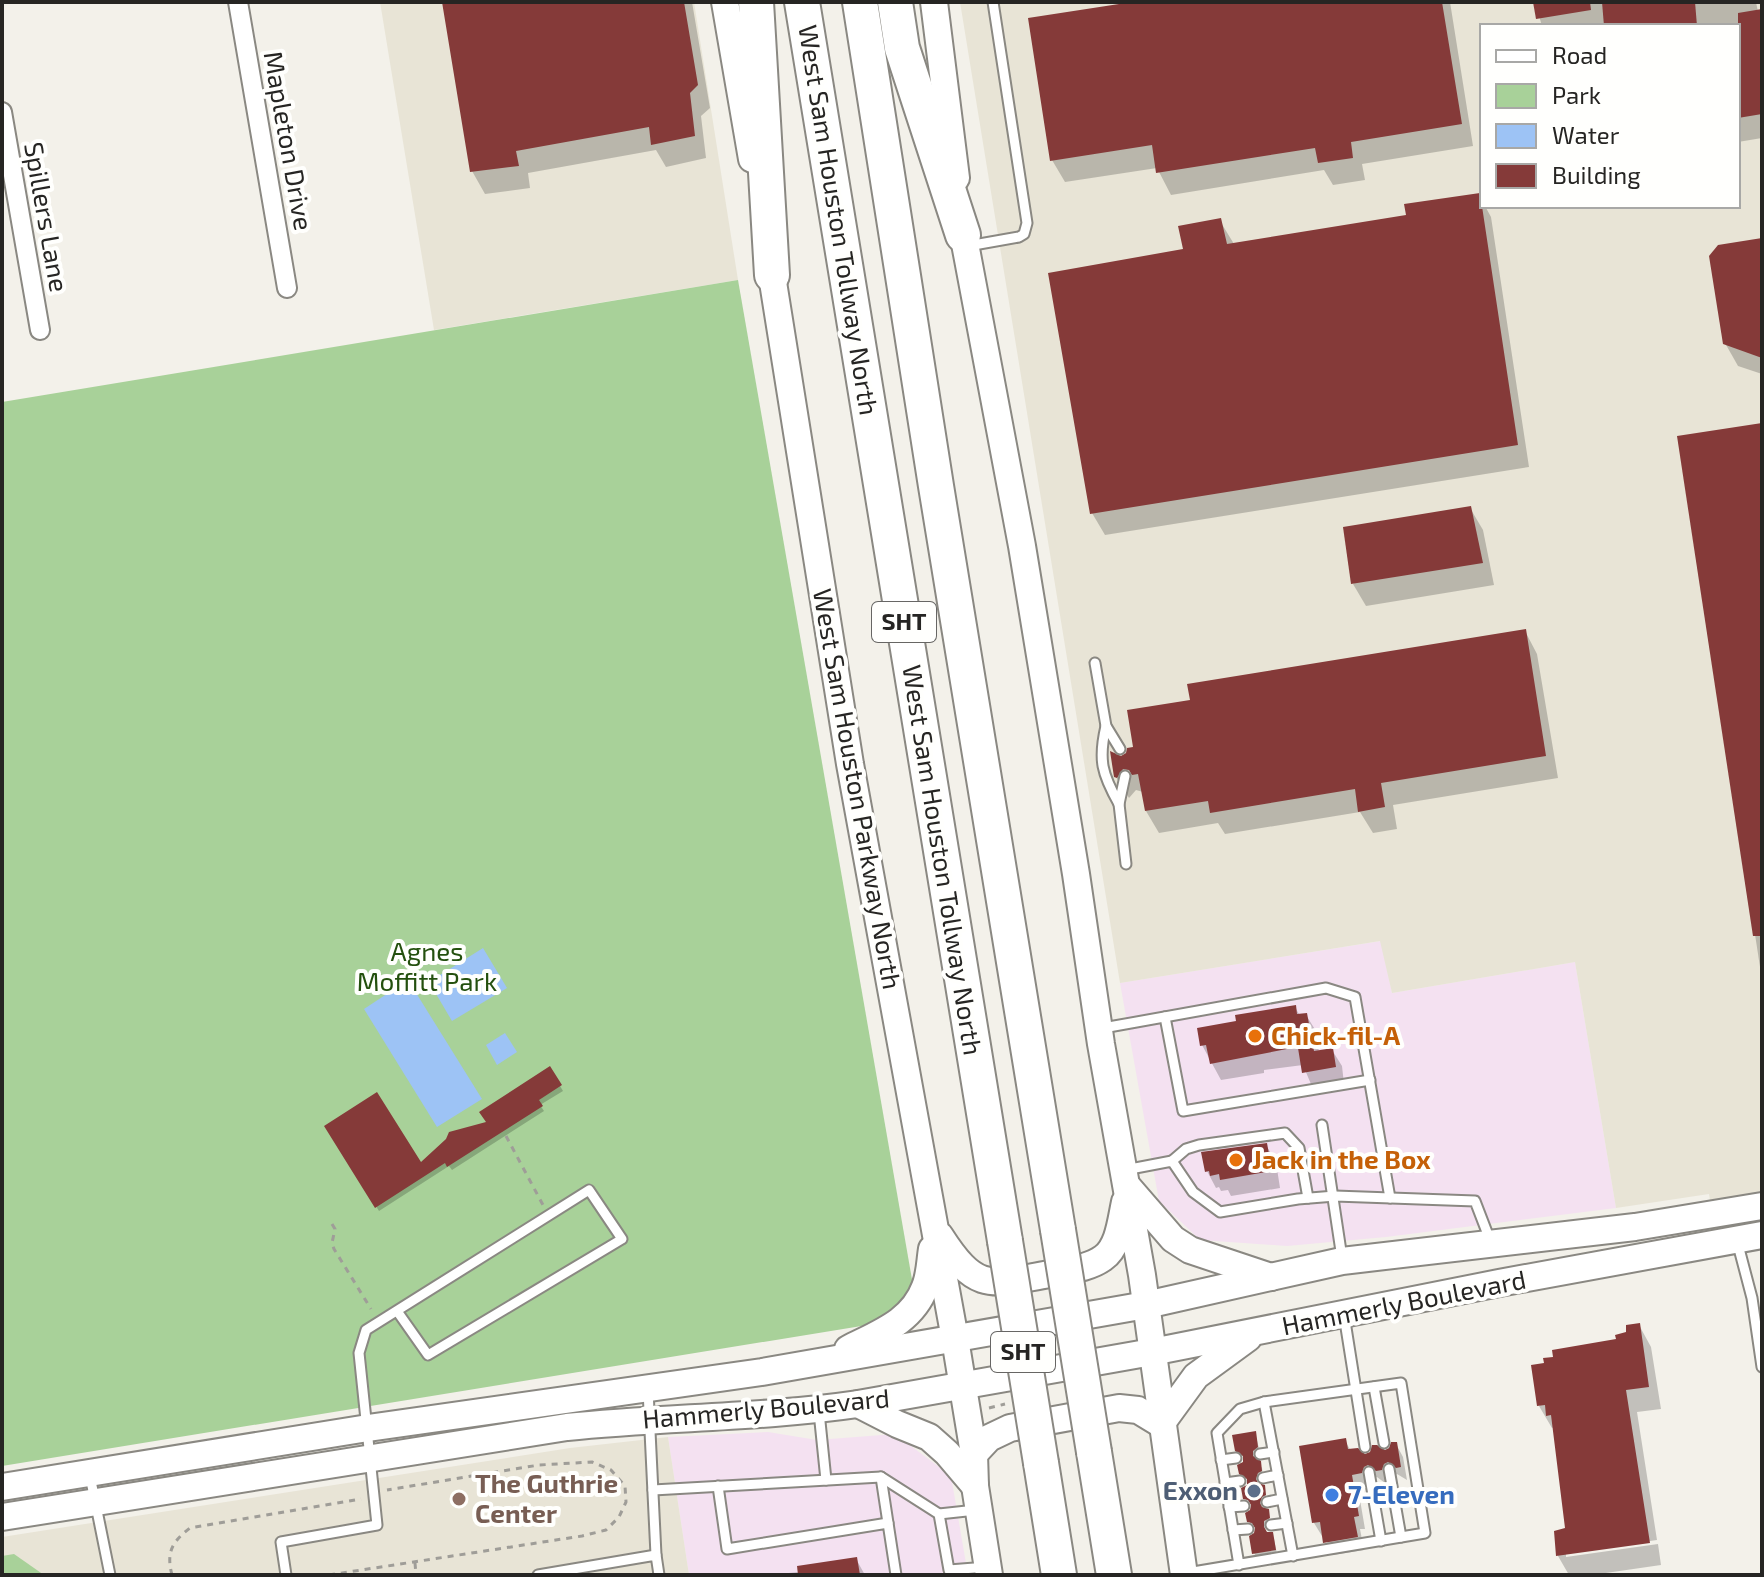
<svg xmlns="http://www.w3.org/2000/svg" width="1764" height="1577" font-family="'Exo 2',sans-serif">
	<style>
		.commercial { fill: #f4e1f1 }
		.built { fill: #e8e4d6; fill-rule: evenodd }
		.green { fill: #a8d199 }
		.water { fill: #9dc3f5 }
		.shadow { fill: #0003 }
		.building { fill: #853a39 }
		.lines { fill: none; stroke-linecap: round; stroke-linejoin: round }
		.lane-casing { stroke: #8a8882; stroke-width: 13 }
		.street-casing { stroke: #8a8882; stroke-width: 22 }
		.secondary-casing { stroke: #8a8882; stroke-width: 30 }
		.highway-casing { stroke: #8a8882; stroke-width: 38 }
		.path { stroke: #9f9d98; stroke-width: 3; stroke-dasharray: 6 6; stroke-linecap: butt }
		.lane { stroke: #fff; stroke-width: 9 }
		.street { stroke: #fff; stroke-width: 18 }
		.secondary { stroke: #fff; stroke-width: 26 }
		.highway { stroke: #fff; stroke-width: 34 }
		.highway-bridge-casing { stroke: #8a8882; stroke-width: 38; stroke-linecap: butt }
		.highway-bridge { stroke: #fff; stroke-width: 34 }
		.food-dot { fill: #e8710a; stroke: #fffffd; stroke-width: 3 }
		.service-dot { fill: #5c6f8a; stroke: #fffffd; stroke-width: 3 }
		.shop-dot { fill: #3f7fe0; stroke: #fffffd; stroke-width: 3 }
		.education-dot { fill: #8d6e63; stroke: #fffffd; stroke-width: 3 }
		.labels { text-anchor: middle; stroke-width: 8; stroke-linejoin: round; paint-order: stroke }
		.shield { fill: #fffffd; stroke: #676664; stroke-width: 2 }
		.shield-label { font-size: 24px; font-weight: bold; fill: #262523 }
		.street-label { font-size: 26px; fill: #262523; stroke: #fffffd }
		.park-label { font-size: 26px; fill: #24500e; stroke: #fffffd }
		.food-label { font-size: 26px; font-weight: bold; fill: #c56008; stroke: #fffffd; text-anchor: start }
		.education-label { font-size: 26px; font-weight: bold; fill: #785e54; stroke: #fffffd; text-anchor: start }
		.service-label { font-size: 26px; font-weight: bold; fill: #4e5e75; stroke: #fffffd; text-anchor: end }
		.shop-label { font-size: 26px; font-weight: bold; fill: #366cbe; stroke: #fffffd; text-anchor: start }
	</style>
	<rect width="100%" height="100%" fill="#f3f1ea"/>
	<g class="commercial">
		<polygon points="1381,941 1392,993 1575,962 1616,1208 1386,1237 1287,1246 1200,1240 1159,1201 1120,983"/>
		<polygon points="768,1432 817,1440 895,1434 951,1476 968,1575 689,1575 668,1437"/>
	</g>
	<g class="built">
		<polygon points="380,2 694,2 738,280 434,330"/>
		<path d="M960 2H1762V1206L1712 1213 1709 1194 1616 1208 1575 962 1392 993 1380 941 1120 983ZM1482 26H1738V206H1482Z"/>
		<polygon points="668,1437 689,1575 2,1575 2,1537 570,1448"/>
	</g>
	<g class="green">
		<polygon points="738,280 914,1291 886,1322 2,1466 2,402"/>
		<polygon points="14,1554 44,1575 2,1575 2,1556"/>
	</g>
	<g class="water">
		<polygon points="483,948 507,988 452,1021 429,982"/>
		<polygon points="408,980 482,1099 437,1127 364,1009"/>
		<polygon points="505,1033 517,1052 497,1065 486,1045"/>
	</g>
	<g class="shadow">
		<polygon points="444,2 692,2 710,108 701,116 706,158 666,167 656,150 528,173 530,188 485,194 472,171"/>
		<polygon points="1131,2 1450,2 1473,146 1362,164 1365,180 1333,185 1324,170 1171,195 1157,168 1065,182 1052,160"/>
		<polygon points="1535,2 1756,2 1758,12 1762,11 1762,138 1738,142 1738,26 1542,26"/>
		<polygon points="1478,195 1482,206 1485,206 1491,217 1529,467 1105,535 1092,513 1185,251 1220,221 1234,244 1408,216"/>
		<polygon points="1762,240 1762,374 1738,366 1725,343"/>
		<polygon points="1762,425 1762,980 1679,438"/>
		<polygon points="1470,508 1483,530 1494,585 1366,606 1353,584"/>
		<polygon points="1525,631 1537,654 1558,778 1393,805 1397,829 1373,833 1360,812 1225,834 1218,823 1159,833 1146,811 1143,792 1136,790 1129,798 1116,777 1121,759 1192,702"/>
		<polygon points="1295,1007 1300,1016 1306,1015 1316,1031 1319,1052 1332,1050 1342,1066 1344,1084 1313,1089 1303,1065 1264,1070 1264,1073 1221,1080 1202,1045 1239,1023"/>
		<polygon points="550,1069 563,1091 540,1105 544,1111 452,1170 449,1166 379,1211 327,1126 420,1165 489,1123"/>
		<polygon points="1266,1145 1276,1162 1280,1188 1231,1196 1228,1190 1221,1191 1219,1187 1216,1188 1207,1171"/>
		<polygon points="1639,1325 1651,1347 1661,1409 1637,1412 1657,1540 1566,1553 1566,1557 1658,1544 1661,1565 1592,1575 1569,1575 1558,1556 1557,1532 1568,1530 1554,1427 1552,1428 1539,1406"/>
		<polygon points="1255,1433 1260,1452 1255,1460 1262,1468 1263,1475 1259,1478 1257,1485 1263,1487 1267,1499 1263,1502 1261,1509 1267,1511 1271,1523 1266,1526 1265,1533 1274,1539 1277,1554 1257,1558 1254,1553 1257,1527 1252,1526 1249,1521 1253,1506 1245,1498 1249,1482 1241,1473 1245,1459 1237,1450"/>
		<polygon points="1345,1441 1351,1451 1365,1457 1384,1453 1396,1444 1403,1457 1407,1480 1397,1474 1385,1483 1377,1477 1370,1480 1368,1486 1358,1488 1365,1529 1360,1529 1364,1550 1333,1555 1324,1535 1322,1536 1314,1523 1302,1448"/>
		<polygon points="856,1559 865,1575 767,1575 821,1570"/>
	</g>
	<g class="building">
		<polygon points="442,2 684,2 698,85 690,93 695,136 651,145 649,127 516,151 519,166 470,172"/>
		<polygon points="1132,2 1442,2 1462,124 1351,142 1353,158 1318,163 1315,148 1156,173 1152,145 1050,161 1028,18"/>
		<polygon points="1533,2 1590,2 1591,10 1536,19"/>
		<polygon points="1602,2 1695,2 1697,26 1604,26"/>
		<polygon points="1762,9 1762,114 1738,118 1738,13"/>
		<polygon points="1480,193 1518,445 1090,514 1048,273 1183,249 1178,226 1221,218 1227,244 1406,215 1404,204"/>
		<polygon points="1762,238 1762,358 1723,344 1709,256 1718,245"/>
		<polygon points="1762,423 1762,936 1753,936 1677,436"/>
		<polygon points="1471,506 1483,563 1351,584 1343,527"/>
		<polygon points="1526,629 1546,756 1381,783 1385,807 1358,812 1355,789 1210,813 1208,801 1145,811 1138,774 1132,775 1129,770 1123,769 1117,778 1114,777 1110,751 1121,756 1126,753 1127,748 1133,747 1127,710 1190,700 1187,684"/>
		<polygon points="1296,1005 1297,1014 1307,1013 1314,1051 1333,1048 1336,1067 1302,1073 1298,1048 1292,1048 1210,1064 1206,1045 1200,1046 1197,1028 1236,1021 1235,1015"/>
		<polygon points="550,1066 562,1085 539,1100 543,1106 447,1167 445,1163 375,1208 324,1126 377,1092 421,1162 446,1139 449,1132 486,1122 479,1112"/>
		<polygon points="1267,1143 1272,1171 1220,1180 1219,1174 1210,1176 1209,1171 1205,1172 1201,1152"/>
		<polygon points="1640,1323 1649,1387 1626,1390 1650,1543 1556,1556 1554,1531 1565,1528 1551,1415 1546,1416 1545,1405 1537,1406 1531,1365 1544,1363 1543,1358 1553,1357 1552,1350 1616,1339 1615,1335 1626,1332 1626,1325"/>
		<polygon points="1256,1431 1258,1447 1253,1451 1253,1456 1261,1461 1262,1471 1258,1473 1256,1479 1258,1483 1265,1485 1266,1495 1262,1497 1260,1503 1262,1507 1269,1509 1270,1518 1264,1521 1264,1527 1267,1532 1273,1532 1276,1550 1252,1554 1249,1536 1254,1533 1255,1528 1252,1523 1247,1522 1245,1513 1250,1510 1251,1505 1248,1500 1243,1499 1241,1488 1247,1485 1247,1479 1239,1474 1237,1465 1243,1462 1243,1456 1235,1451 1232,1435"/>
		<polygon points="1346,1438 1348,1449 1358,1448 1365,1454 1370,1452 1372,1445 1377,1445 1385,1450 1389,1448 1391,1442 1397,1442 1401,1467 1396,1468 1388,1462 1384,1464 1382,1470 1376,1471 1368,1465 1364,1467 1362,1473 1352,1475 1359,1516 1354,1517 1358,1537 1323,1543 1320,1522 1312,1523 1299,1446"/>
		<polygon points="857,1557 860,1575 798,1575 797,1566"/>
	</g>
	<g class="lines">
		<g class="lane-casing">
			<g id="lane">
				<polyline points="968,246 1019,237 1024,234 1027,223 993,2"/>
				<polyline points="1095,663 1106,726 1120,749"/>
				<path d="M1106 726C1098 760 1102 774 1119 804"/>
				<polyline points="1125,776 1119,804 1126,864"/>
				<polyline points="1165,1017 1183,1111 1370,1080"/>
				<polyline points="1103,1028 1326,988 1355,997 1390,1198"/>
				<polyline points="1322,1125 1342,1258"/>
				<polyline points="1172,1161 1186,1149 1199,1145 1285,1133 1299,1148 1308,1198"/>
				<polyline points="1125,1170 1172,1161 1193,1192 1220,1212 1298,1199 1335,1196 1475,1201 1490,1240"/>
				<polyline points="1737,1241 1752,1298 1762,1367"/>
				<polyline points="1344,1315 1365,1447"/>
				<polyline points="1374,1387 1384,1443"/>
				<polyline points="648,1390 656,1555"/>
				<polyline points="1264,1402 1293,1556"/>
				<polyline points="819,1412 826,1480"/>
				<polyline points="1260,1454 1274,1452"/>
				<polyline points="1221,1460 1236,1458"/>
				<polyline points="1389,1469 1401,1537"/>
				<polyline points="1369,1472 1381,1541"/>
				<polyline points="90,1476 110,1575"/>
				<polyline points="881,1477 888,1523"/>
				<polyline points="1263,1478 1278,1475"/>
				<polyline points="1225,1483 1240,1481"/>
				<polyline points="718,1486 727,1549 888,1523 896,1575"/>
				<polyline points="653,1490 881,1477 939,1514 949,1570 987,1567"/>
				<polyline points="1175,1499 1227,1492"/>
				<polyline points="1267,1502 1282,1499"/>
				<polyline points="1229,1507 1244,1506"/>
				<polyline points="939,1514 976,1510"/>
				<polyline points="1271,1525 1287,1523"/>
				<polyline points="1233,1530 1248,1529"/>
				<path d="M1187 1573C1266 1559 1346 1547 1425 1533L1401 1383 1264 1402 1240 1409 1217 1433 1239 1565"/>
				<polyline points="286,1575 281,1542 377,1525 359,1353 366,1330 589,1190 622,1239 428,1355 397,1311"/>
				<polyline points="538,1575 656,1555 659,1575"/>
			</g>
		</g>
		<g class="street-casing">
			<g id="street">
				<polyline points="238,2 287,288"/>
				<polyline points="2,112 40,330"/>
			</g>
		</g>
		<g class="secondary-casing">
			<g id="secondary">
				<polyline points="725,2 752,159"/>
				<polyline points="934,2 956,178"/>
				<polyline points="960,217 1022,546 1076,874 1101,1044 1142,1275 1184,1575"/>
				<polyline points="769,257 850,764 955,1339 974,1454 975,1486 989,1575"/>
				<polyline points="1128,1187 1173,1239 1190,1250 1271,1277"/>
				<path d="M940 1236C976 1292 989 1285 1049 1274 1066 1270 1088 1269 1103 1258 1119 1247 1121 1220 1125 1202"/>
				<path d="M848 1349C879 1333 912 1322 925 1287 930 1275 930 1261 932 1249"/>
				<polyline points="858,1404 897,1424 929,1437 947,1453 975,1486"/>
				<polyline points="1161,1424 1196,1376 1248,1338"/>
				<polyline points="974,1454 989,1438 1010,1428 1119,1408 1138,1410 1161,1424"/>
				<polyline points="2,1487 368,1428 762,1372 1146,1305 1342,1261 1635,1227 1762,1206"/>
				<path d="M2 1517 567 1427C664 1417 762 1418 858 1404L1152 1352 1499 1283 1762 1235"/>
			</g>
		</g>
		<g class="highway-casing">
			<g id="highway">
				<polyline points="756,2 772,275"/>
				<polyline points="802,2 1005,1241"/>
				<polyline points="860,2 936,486 1058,1230"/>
				<polyline points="895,2 902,48 963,235"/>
				<polyline points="1094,1452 1114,1575"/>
				<polyline points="1041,1463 1059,1575"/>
			</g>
		</g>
		<g class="path">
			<polyline points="506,1136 543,1205"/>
			<polyline points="332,1224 335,1229 332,1243 334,1249 371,1309"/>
			<polyline points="989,1408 1005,1404"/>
			<polyline points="415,1563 416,1575"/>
			<path d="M172 1575C166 1552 172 1542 190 1528L361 1499"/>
			<polyline points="329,1575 582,1536 606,1530 619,1517 626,1502 625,1486 611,1470 592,1462 539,1465 387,1490"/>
		</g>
		<use href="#lane" class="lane"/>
		<use href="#street" class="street"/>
		<use href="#secondary" class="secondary"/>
		<use href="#highway" class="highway"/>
		<g class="highway-bridge-casing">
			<g id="highway-bridge">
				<polyline points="1058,1230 1094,1452"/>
				<polyline points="1005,1241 1041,1463"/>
			</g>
		</g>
		<use href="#highway-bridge" class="highway-bridge"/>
	</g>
	<g class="food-dot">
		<circle cx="1255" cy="1036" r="8"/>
		<circle cx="1236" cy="1160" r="8"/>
	</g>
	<circle class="service-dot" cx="1254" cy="1491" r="8"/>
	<circle class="shop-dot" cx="1332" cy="1495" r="8"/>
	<circle class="education-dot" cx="459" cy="1499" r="8"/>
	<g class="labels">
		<g class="shield">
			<rect x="872" y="602" width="64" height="40" rx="6"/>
			<rect x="991" y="1332" width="64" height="40" rx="6"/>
		</g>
		<g class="shield-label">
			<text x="904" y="630">SHT</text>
			<text x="1023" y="1360">SHT</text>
		</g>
		<g class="street-label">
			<text transform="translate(288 141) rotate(80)" y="9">Mapleton Drive</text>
			<text transform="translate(46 217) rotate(80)" y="9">Spillers Lane</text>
			<text transform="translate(838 220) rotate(81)" y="9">West Sam Houston Tollway North</text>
			<text transform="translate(857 789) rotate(80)" y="9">West Sam Houston Parkway North</text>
			<text transform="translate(942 860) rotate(81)" y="9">West Sam Houston Tollway North</text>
			<text transform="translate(1404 1303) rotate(-11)" y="9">Hammerly Boulevard</text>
			<text transform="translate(766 1409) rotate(-5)" y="9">Hammerly Boulevard</text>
		</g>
		<g class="park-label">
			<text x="427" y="961">Agnes<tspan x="427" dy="30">Moffitt Park</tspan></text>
		</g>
		<g class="food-label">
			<text x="1271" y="1045">Chick-fil-A</text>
			<text x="1252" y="1169">Jack in the Box</text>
		</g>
		<g class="education-label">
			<text x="475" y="1493">The Guthrie<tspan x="475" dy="30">Center</tspan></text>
		</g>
		<g class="service-label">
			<text x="1238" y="1500">Exxon</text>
		</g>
		<g class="shop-label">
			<text x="1348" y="1504">7-Eleven</text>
		</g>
	</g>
	<rect width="1764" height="1577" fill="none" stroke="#262523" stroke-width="8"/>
	<rect x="1480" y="24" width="260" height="184" fill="#fffffd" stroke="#a8a8a6" stroke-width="2"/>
	<rect x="1496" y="50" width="40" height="12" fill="#ffffff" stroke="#a8a8a6" stroke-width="2"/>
	<text x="1552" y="64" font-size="24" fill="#262523">Road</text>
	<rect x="1496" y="84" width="40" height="24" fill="#a8d199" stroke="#a8a8a6" stroke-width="2"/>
	<text x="1552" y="104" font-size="24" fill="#262523">Park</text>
	<rect x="1496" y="124" width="40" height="24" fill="#9dc3f5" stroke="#a8a8a6" stroke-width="2"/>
	<text x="1552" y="144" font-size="24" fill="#262523">Water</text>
	<rect x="1496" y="164" width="40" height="24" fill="#853a39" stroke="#a8a8a6" stroke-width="2"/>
	<text x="1552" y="184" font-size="24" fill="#262523">Building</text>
</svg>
